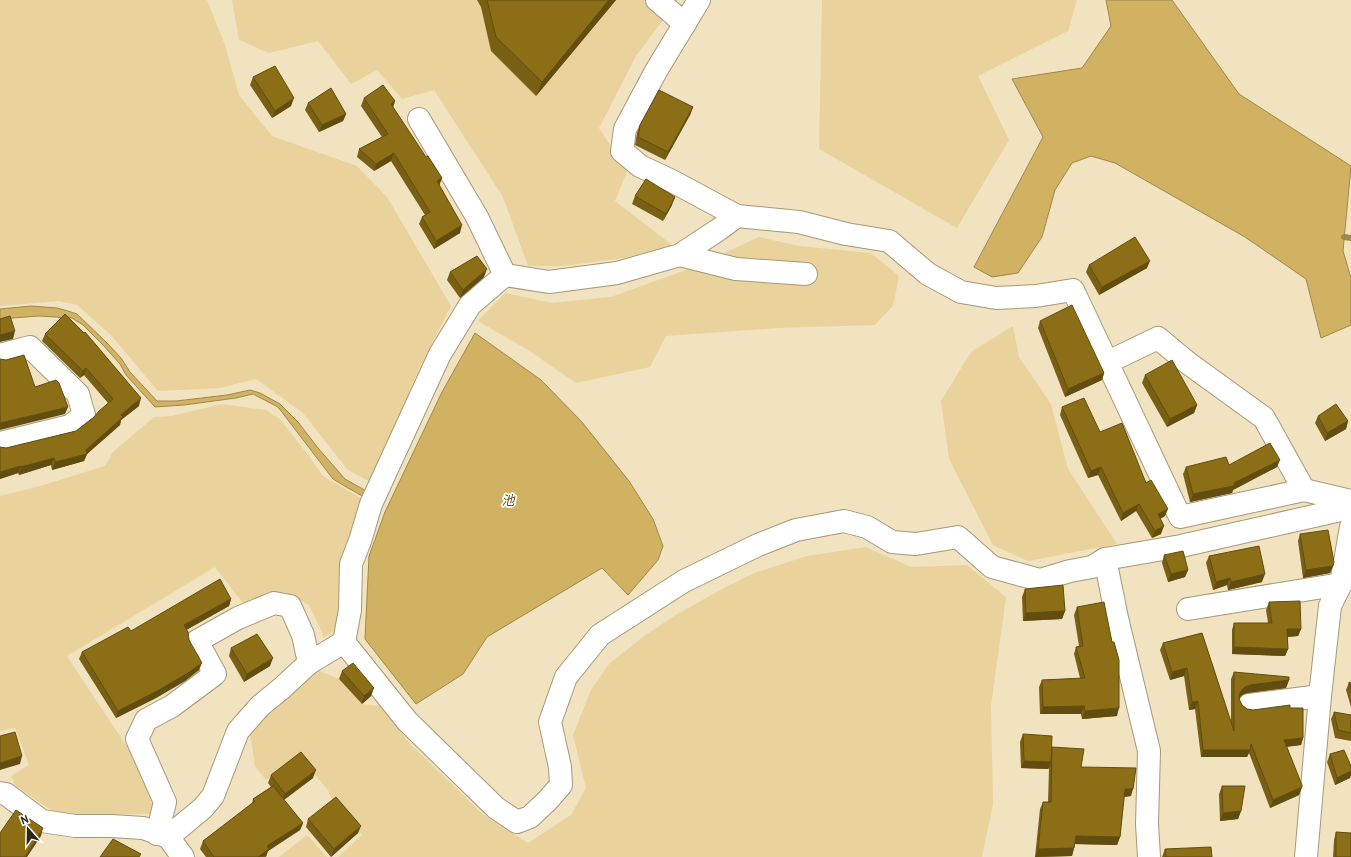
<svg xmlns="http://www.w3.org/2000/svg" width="1351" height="857" font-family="'PT Sans','Noto Sans JP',sans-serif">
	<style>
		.green { fill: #e9d29b }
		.water { fill: #d1b262; stroke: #9f884c }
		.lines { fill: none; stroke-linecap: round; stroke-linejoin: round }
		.stream { stroke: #9f884c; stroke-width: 6 }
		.minor-casing { stroke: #a69878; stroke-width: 24 }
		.minor { stroke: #fff; stroke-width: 22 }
		.wall { fill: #785f14 }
		.shaded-wall { fill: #624d10 }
		.building { fill: #8c6e17; stroke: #624d10 }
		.labels { text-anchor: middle; stroke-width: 3.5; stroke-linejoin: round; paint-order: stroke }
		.water-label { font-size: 13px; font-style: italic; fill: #624d0f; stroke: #fff }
	</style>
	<rect width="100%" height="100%" fill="#f1e3c0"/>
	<g class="green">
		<polygon points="0,0 207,0 225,45 239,95 272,136 357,166 387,197 451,306 418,371 373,479 370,482 348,470 303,413 256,379 220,388 158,391 111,335 77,305 59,301 0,306"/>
		<polygon points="232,0 477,0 481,7 616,0 678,0 636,56 599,128 627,171 615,201 672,245 624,258 563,266 528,266 503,197 434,90 402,99 377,70 351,84 318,41 269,53 239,40"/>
		<polygon points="822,0 1077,0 1068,31 978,76 1009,140 957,228 819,149"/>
		<polygon points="759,237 799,246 871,253 899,276 893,306 875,325 778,328 666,336 650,367 576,383 528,350 478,321 505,293 552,303 611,297 694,267"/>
		<polygon points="1013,326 1019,357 1051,404 1068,469 1117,544 1028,561 993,545 949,459 941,401 971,352"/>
		<polygon points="222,404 266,410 280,419 309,456 323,476 364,500 365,505 341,556 346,604 340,626 323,638 322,632 309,605 285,592 246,607 215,567 67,656 84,682 135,759 151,792 152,814 58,815 16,786 11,776 29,765 15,728 0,731 0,496 40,486 105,466 113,452 154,417 172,416"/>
		<polygon points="866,547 911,567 967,565 1006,597 991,706 993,804 982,857 338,857 362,835 332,800 328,790 299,756 266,780 255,766 250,732 289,691 317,670 339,679 362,704 380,706 411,745 484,815 528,843 571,815 586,788 573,735 591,690 609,664 644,636 676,615 720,590 754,573 807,556"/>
		<polygon points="307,835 327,857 279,857"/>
	</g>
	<g class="water">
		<polygon points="1106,0 1172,0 1239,94 1351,166 1343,251 1351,278 1351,325 1321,338 1306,279 1245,237 1115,163 1091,156 1072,163 1055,190 1042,237 1018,273 992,277 974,267 1043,137 1012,79 1082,68 1111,26"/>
		<polygon points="31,306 57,308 68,311 77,314 107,343 121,358 130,372 157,401 176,401 227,395 250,390 260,393 280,404 298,422 318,448 345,479 368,492 366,498 348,488 333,479 278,407 253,394 236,398 184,405 155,407 126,375 120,364 103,345 83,325 72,318 39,316 0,319 0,309"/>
		<polygon points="475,333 541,380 582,422 629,481 653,519 663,546 658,560 628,595 602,568 487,637 463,674 416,704 365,639 369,556 385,512 442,392"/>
	</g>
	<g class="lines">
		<polyline class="stream" points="1344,237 1351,238"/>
		<g class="minor-casing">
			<g id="minor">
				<polyline points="657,0 685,24"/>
				<polyline points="699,0 656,71 625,129 622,151 640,166 672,181 737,216 799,222 846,234 889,241 928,274 961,292 996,298 1036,296 1073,290 1180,517 1304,490 1351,501"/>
				<polyline points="419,119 477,217 505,275"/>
				<polyline points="680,255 736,269 806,274"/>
				<polyline points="0,355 30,347 78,394 84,415 70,426 0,443"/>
				<polyline points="1108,362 1158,338 1188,363 1264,418 1304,490"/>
				<polyline points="1105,559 1117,618 1149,751 1147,824 1149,857"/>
				<polyline points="1188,609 1341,584"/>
				<polyline points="344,642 407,721 496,808 517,822 530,817 547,801 561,785 560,767 550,722 566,677 600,635 684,581 758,545 796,530 844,521 867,527 892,542 916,544 958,537 992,567 1040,580 1070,571 1092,567 1105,559 1181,546 1345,509 1351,508"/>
				<polyline points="1249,705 1320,696"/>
				<polyline points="0,793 6,794 42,821 75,826 111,826 143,828 168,837 183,857"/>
				<polyline points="157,834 165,802 137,739 146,720 172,706 215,674 197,641 238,618 274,603 290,606 303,635 309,663"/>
				<polyline points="168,837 203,808 213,796 238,731 260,706 282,688 309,663 344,642 350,610 351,564 360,541 371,504 440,354 470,305 505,275 549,282 617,273 680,255 718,230 737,216"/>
				<polyline points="1306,857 1320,696 1330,606 1341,584 1351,527"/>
			</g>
		</g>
		<use href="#minor" class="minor"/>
	</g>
	<g class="wall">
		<polygon points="477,0 616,0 536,96 491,51 481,7"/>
		<polygon points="253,77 291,106 272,118 250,85"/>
		<polygon points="364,98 395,101 393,108 426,157 442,178 439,185 460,233 434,249 419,224 422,217 425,215 391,161 374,171 357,157 359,149 382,137 361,106"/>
		<polygon points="308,103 346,114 343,121 319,132 305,110"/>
		<polygon points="693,107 690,115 665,160 635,145 637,133 640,125"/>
		<polygon points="635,196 672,205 663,221 632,204"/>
		<polygon points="1089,265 1147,268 1099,295 1086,272"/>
		<polygon points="450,272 484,277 460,298 447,280"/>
		<polygon points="1040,321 1104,373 1102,380 1065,397 1038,328"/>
		<polygon points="45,334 139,406 121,420 120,425 87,454 84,461 52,470 51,465 19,475 18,473 0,479 0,447 6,448 76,431 94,417 108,403 84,375 80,378 42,341"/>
		<polygon points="1145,375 1197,405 1194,413 1167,427 1142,383"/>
		<polygon points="1062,407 1100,432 1146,483 1165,516 1160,519 1161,534 1152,538 1136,511 1121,521 1098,475 1088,478 1060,415"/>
		<polygon points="1318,416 1348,421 1346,429 1325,441 1315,423"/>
		<polygon points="1229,465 1277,467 1233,490 1232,493 1190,502 1183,474 1186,467"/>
		<polygon points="1300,534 1333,566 1330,573 1303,578 1298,541"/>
		<polygon points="1164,555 1188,570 1185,577 1168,582 1162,563"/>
		<polygon points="1209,556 1262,582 1228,590 1227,585 1213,590 1206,563"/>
		<polygon points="1025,589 1065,611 1062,619 1023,621 1022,597"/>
		<polygon points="231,599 229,606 186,630 189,640 199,670 185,681 156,698 116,718 79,659 82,652 131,631"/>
		<polygon points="1269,602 1301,629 1298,636 1288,637 1288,649 1285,656 1232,654 1232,630 1234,623 1268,623 1266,610"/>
		<polygon points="1077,607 1117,716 1082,719 1081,714 1040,714 1039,687 1042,680 1080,678 1074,654 1076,647 1079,646 1074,615"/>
		<polygon points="1202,633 1231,722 1231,679 1234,672 1289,680 1286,688 1247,693 1242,695 1239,699 1242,705 1247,709 1253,710 1290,708 1303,738 1301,745 1287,747 1302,787 1299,795 1270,808 1249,753 1247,757 1201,757 1195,709 1189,710 1184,676 1170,680 1160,650 1163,643"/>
		<polygon points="231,648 270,666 244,682 229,656"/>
		<polygon points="342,671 371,696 362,704 339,679"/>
		<polygon points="1349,682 1351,683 1351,707 1346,690"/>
		<polygon points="1334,712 1351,715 1351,741 1335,738 1331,719"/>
		<polygon points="1023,734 1052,747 1081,767 1131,796 1124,797 1120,837 1117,845 1075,844 1072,856 1035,857 1040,809 1043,802 1048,802 1049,768 1048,769 1021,768 1020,742"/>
		<polygon points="1330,754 1351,766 1351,775 1350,778 1335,785 1327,762"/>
		<polygon points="271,775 313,778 284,800 303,823 300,830 268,851 266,857 206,857 200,849 203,841 252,804 253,799 271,787 268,783"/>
		<polygon points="1222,786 1241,811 1238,819 1220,821 1219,794"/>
		<polygon points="308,819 358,833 331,857 306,827"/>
		<polygon points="1336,832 1351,857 1333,857 1334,840"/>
		<polygon points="1165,849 1212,857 1162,857"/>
	</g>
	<g class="shaded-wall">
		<polygon points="609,0 616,0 536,96 542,82"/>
		<polygon points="294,98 291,106 272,118 275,111"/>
		<polygon points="395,101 392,109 391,104"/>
		<polygon points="693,107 690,115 665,160 668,152"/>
		<polygon points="346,114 343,121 319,132 322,125"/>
		<polygon points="394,153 391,161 374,171 376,164"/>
		<polygon points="442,178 439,186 437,181"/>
		<polygon points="675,197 672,205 663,221 666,214"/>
		<polygon points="462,225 460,233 434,249 436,241"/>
		<polygon points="1150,261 1147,268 1099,295 1102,287"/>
		<polygon points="487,269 484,277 460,298 463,290"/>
		<polygon points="15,331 13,339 0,342 0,335"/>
		<polygon points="86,368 84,375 80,378 83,371"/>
		<polygon points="1104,373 1102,380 1065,397 1068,389"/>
		<polygon points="141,398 139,406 121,420 120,425 87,454 84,461 52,470 55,462 86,450 121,415"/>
		<polygon points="1197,405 1194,413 1167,427 1170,419"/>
		<polygon points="68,407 65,414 0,430 0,423"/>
		<polygon points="1348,421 1346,429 1325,441 1327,433"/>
		<polygon points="54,458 51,465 19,475 21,467"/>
		<polygon points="1280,460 1277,467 1233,490 1232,493 1190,502 1193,494 1234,483"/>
		<polygon points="21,466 18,473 0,479 0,472"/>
		<polygon points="1101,467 1098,475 1088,478 1091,471"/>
		<polygon points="1139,504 1136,511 1121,521 1123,513"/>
		<polygon points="1168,509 1165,516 1156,521 1158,514"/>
		<polygon points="1164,526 1161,534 1152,538 1155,531"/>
		<polygon points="1333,566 1330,573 1303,578 1306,570"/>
		<polygon points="1188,570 1185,577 1168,582 1171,574"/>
		<polygon points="1265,574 1262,582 1228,590 1231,582"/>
		<polygon points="1230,578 1227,585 1213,590 1216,582"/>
		<polygon points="231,599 229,606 181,633 184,625"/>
		<polygon points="1065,611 1062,619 1023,621 1026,613"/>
		<polygon points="1287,629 1301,629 1298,636 1285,637"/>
		<polygon points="1234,647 1288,649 1285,656 1232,654"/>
		<polygon points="273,658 270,666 244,682 247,674"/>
		<polygon points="202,663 199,670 185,681 156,698 116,718 118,711"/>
		<polygon points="1187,668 1184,676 1170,680 1172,672"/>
		<polygon points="1289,680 1286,688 1247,693 1242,695 1238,700 1240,692 1245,687 1250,685"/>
		<polygon points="374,688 371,696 362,704 364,696"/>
		<polygon points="1198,701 1195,709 1189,710 1192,702"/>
		<polygon points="1084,706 1081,714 1040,714 1043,707"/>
		<polygon points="1119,708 1117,716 1082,719 1085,711"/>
		<polygon points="1303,738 1301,745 1281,747 1284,740"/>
		<polygon points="1203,750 1250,750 1247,757 1201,757"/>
		<polygon points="22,756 20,764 0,770 0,763"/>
		<polygon points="1024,761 1051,762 1048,769 1021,768"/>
		<polygon points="316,770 313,778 282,801 285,794"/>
		<polygon points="1351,771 1351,775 1350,778 1335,785 1337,778"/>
		<polygon points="1302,787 1299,795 1270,808 1273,800"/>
		<polygon points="1125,789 1133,789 1131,796 1122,797"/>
		<polygon points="1241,811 1238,819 1220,821 1223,813"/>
		<polygon points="303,823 300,830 268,851 266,856 258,857 267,846"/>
		<polygon points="361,826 358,833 331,857 334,849"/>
		<polygon points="43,828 41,836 27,857 25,857"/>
		<polygon points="1076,836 1120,837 1117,845 1074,844"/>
		<polygon points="1074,848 1072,856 1035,857 1038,849"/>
	</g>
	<g class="building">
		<polygon points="487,0 609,0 542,82 496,37"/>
		<polygon points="275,66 294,98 275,111 253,77"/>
		<polygon points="383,85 395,101 391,104 426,157 428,156 442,178 437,181 462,225 436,241 422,217 430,212 394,153 376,164 359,149 388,134 364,98"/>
		<polygon points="331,88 346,114 322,125 308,103"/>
		<polygon points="659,90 693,107 668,152 638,137 640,125"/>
		<polygon points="646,179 675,197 666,214 635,196"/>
		<polygon points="1135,237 1150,261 1102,287 1089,265"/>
		<polygon points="477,256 487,269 463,290 450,272"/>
		<polygon points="1072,305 1104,373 1068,389 1040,321"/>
		<polygon points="65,314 84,333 85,332 141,398 121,415 123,417 86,450 87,454 55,462 54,458 21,467 21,466 0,472 0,447 6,448 76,431 94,417 99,411 113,399 86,368 83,371 45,334"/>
		<polygon points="10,316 15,331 0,335 0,319"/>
		<polygon points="24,355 35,387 56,380 59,383 68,407 0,423 0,359 6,360"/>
		<polygon points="1172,360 1197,405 1170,419 1145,375"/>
		<polygon points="1084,398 1100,432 1122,423 1146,483 1151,480 1168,509 1158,514 1164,526 1155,531 1139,504 1123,513 1101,467 1091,471 1062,407"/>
		<polygon points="1336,404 1348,421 1327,433 1318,416"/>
		<polygon points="1270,443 1280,460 1234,483 1234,486 1193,494 1186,467 1226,457 1229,465"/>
		<polygon points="1328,530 1334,562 1333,566 1306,570 1300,534"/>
		<polygon points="1259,546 1265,574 1231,582 1230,578 1216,582 1209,556"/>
		<polygon points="1183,551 1188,570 1171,574 1164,555"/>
		<polygon points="220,579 231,599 184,625 188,632 189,640 202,663 188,673 159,690 118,711 82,652 128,627 131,631"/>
		<polygon points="1063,585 1065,611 1026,613 1025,589"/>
		<polygon points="1300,601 1301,629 1287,629 1288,649 1234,647 1234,623 1272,623 1269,602"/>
		<polygon points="1104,602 1112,642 1114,642 1119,660 1119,708 1085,711 1084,706 1043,707 1042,680 1085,678 1076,647 1083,646 1077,607"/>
		<polygon points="1202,633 1234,731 1234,672 1289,677 1289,680 1250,685 1245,687 1240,692 1239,699 1242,705 1247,709 1253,710 1290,705 1290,708 1303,708 1303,738 1284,740 1302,785 1302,787 1273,800 1251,744 1250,750 1203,750 1198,701 1192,702 1187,668 1172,672 1163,643"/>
		<polygon points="257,634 273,658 247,674 231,648"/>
		<polygon points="353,663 374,688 364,696 342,671"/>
		<polygon points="1349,682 1351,683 1351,690"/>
		<polygon points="1334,712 1351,715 1351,733 1338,730"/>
		<polygon points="15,732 22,756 0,763 0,736"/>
		<polygon points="1023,734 1052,736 1051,762 1024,761"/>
		<polygon points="1052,747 1084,749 1081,767 1136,768 1133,789 1125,789 1120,837 1076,836 1074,848 1038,849 1043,802 1051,802"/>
		<polygon points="1344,750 1351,766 1351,771 1337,778 1330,754"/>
		<polygon points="301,752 316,770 285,794 271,775"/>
		<polygon points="273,786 303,823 267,846 269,849 258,857 214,857 203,841 255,801 253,799"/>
		<polygon points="1222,786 1245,786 1241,811 1223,813"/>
		<polygon points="336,797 361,826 334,849 308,819"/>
		<polygon points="16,810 43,828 25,857 0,857 0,833"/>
		<polygon points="1336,832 1351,833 1351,857 1336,857"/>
		<polygon points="113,839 141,854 139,857 100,857"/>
		<polygon points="1211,847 1212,857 1166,857 1165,849"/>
	</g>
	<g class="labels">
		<g class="water-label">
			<text x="508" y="505">池</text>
		</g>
	</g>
	<g transform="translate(28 829) rotate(340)" stroke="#ffffff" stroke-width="3" paint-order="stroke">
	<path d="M0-3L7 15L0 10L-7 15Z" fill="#2a2518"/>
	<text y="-6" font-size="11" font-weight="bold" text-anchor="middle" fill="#2a2518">N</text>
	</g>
</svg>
